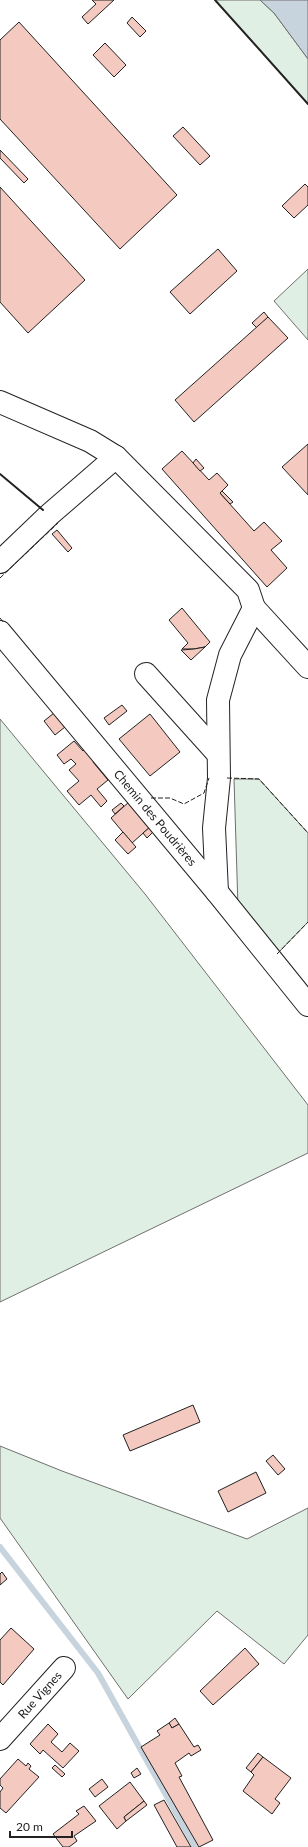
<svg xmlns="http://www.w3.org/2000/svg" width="308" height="1847" viewBox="0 0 308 1847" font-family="Lato,sans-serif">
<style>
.green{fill:#e0efe3;stroke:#6f6f6f}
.water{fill:#c7d3dd;stroke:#6f6f6f}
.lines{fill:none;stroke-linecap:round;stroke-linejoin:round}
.stream{stroke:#c7d3dd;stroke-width:6}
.building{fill:#f3c9c0;stroke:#222}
.minor-casing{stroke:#222;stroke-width:24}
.minor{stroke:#fff;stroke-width:22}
.fence{stroke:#222;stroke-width:1;stroke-dasharray:5 2;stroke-linecap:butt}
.wall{stroke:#222;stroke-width:2}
.labels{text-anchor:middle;stroke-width:3;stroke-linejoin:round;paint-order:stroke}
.street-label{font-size:12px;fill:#222;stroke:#fff}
</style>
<rect width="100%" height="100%" fill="#fff"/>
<g class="green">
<path d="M215,0H260L274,13L308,59V104Z"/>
<path d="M308,269V340L274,301Z"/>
<path d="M0,719L145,894L308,1105V1153L0,1302Z"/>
<path d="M234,779H259L308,833V922L276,955L238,908Z"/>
<path d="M0,1446L62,1471L247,1539L308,1508V1635L284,1664L217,1611L128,1699L0,1518Z"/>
</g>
<path class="water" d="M260,0H308V59L274,13Z"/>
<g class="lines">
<path class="stream" d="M0,1547L98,1673L195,1847"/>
</g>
<g class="building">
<path d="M92,0H114L88,24L82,17L96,4Z"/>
<path d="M132,17L146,31L140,37L127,23Z"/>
<path d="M19,22L177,195L120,249L0,119V40Z"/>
<path d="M105,43L126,65L114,77L93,55Z"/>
<path d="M183,127L210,156L200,165L173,136Z"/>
<path d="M0,150L28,179L24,183L0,158Z"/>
<path d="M305,184L308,187V205L294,218L282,206Z"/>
<path d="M0,187L85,280L28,333L0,302Z"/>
<path d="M218,249L237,271L190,314L170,292Z"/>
<path d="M264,312L268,317L257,328L252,323Z"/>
<path d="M268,317L288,338L194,422L175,400Z"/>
<path d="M308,444V495L282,467Z"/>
<path d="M182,451L209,480L217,473L228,485L220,493L254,531L264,522L282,541L271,550L287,568L267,587L162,469Z"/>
<path d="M196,459L204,468L200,471L193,463Z"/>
<path d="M222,491L233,502L230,504L220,493Z"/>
<path d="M57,530L72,548L68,552L52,534Z"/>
<path d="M182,608L210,642L205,647L194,649H182L188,643L169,620Z"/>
<path d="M205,647L191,660L181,650L194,649Z"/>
<path d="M122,705L127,711L109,725L104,718Z"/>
<path d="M54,713L65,727L55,735L44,721Z"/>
<path d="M150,714L180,752L150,776L119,739Z"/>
<path d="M74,741L83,751L85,749L95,760L93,762L108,780L97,789L107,801L101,807L91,795L79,805L67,791L79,781L69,770L76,764L71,759L64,764L57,755Z"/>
<path d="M129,802L150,827L132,843L111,818Z"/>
<path d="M121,803L124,806L115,814L112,810Z"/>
<path d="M150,827L154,831L147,838L143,833Z"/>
<path d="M123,832L136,847L128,854L115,840Z"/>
<path d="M193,1405L200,1422L130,1451L123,1435Z"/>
<path d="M273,1455L285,1469L278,1475L266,1461Z"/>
<path d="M256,1472L266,1493L228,1512L218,1491Z"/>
<path d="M2,1572L7,1579L0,1585V1574Z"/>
<path d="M11,1628L34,1649L3,1685L0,1682V1640Z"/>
<path d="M245,1648L259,1664L213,1705L200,1691Z"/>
<path d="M175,1718L179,1724L172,1728L169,1723Z"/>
<path d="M169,1723L172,1728L179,1724L194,1747L198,1745L201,1750L191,1756L189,1753L175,1763L182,1776L179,1777L213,1840L199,1847L141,1747L160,1735L157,1731Z"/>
<path d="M48,1724L58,1734L51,1742L62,1752L70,1743L79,1751L63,1768L43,1750L40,1754L30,1744Z"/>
<path d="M258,1753L263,1757L251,1772L246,1768Z"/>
<path d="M263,1757L291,1778L275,1799L280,1803L272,1814L243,1791L254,1775L251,1772Z"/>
<path d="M18,1759L26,1766L28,1763L31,1766L29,1769L39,1777L6,1813L0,1808V1792L3,1788L0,1785V1779Z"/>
<path d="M55,1765L65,1774L62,1777L52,1768Z"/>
<path d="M137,1768L141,1774L134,1778L131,1773Z"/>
<path d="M102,1779L108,1787L95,1797L89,1789Z"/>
<path d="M130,1782L144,1801L124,1817L126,1821L117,1829L99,1806Z"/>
<path d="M164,1800L191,1847H177L154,1805Z"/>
<path d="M144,1801L147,1805L126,1821L124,1817Z"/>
<path d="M84,1806L96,1821L74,1836L77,1841L69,1847H63L53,1834L79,1814L76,1811Z"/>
</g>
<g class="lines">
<defs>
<g id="minor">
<path d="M0,402L90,441L116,457L248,590L254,608L230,655L218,700L219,778L214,828L217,892"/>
<path d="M0,562L49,515L116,457"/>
<path d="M254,608L308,667"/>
<path d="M0,632L217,892L308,1005"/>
<path d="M146,674L218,754"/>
<path d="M0,1739L64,1668"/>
</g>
</defs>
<use href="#minor" class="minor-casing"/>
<use href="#minor" class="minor"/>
<g class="fence">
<path d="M0,578L58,523"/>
<path d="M0,618L4,623"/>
<path d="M227,778L259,779L308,833"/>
<path d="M151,798H170L184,804L204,793L209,778"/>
<path d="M277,954L308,922"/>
</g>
<g class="wall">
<path d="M215,0L308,104"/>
<path d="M0,474L43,510"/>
</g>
</g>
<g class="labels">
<g class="street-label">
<text transform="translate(155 818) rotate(50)" y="4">Chemin des Poudrières</text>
<text transform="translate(40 1695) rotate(-48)" y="4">Rue Vignes</text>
</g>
</g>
<path d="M10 1831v6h62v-6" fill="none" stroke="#222222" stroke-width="2"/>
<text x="16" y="1831" font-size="12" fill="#222222" stroke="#ffffff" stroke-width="3" paint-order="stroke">20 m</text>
</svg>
